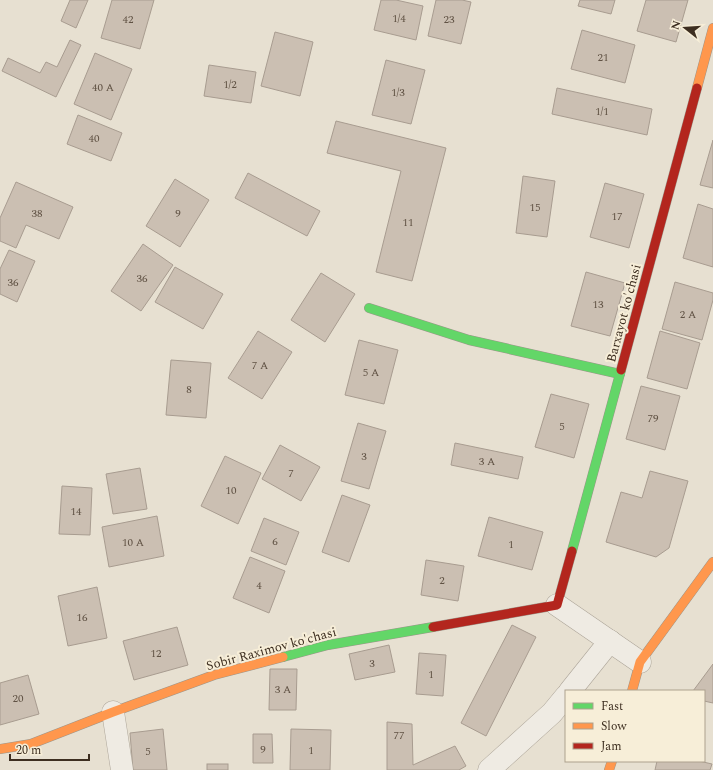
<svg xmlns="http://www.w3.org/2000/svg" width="713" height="770" viewBox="0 0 713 770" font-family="Spectral,serif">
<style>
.building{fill:#cbbfb2;stroke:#a89c90}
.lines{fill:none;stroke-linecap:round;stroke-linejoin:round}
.street-casing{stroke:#ada599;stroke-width:23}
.fast-casing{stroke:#9c958a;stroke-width:10}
.slow-casing{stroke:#9c958a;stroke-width:10}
.jam-casing{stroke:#9c958a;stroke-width:10}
.street{stroke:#efebe3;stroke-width:22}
.fast{stroke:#63d668;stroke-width:9}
.slow{stroke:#ff974d;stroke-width:9}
.jam{stroke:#b3261e;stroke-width:9}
.labels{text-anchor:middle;stroke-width:4;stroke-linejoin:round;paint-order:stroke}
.number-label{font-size:11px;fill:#605244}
.street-label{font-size:13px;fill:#3d2e20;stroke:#f7eed8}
</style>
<rect width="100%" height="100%" fill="#e7e0d1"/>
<g class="building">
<path d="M70,0H88L76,28L61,21Z"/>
<path d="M112,0H154L140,49L101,38Z"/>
<path d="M381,0H396L423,6L416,40L374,30Z"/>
<path d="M436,0H462L471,2L461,44L428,36Z"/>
<path d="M580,0H615L611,14L578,6Z"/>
<path d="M646,0H688L676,42L637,31Z"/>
<path d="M582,30L635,45L625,83L571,69Z"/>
<path d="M275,32L313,42L300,96L261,86Z"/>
<path d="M70,40L81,45L56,97L2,71L8,58L40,73L46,62L57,67Z"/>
<path d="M95,53L132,69L111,120L74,104Z"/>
<path d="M386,60L425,70L411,124L372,115Z"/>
<path d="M209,65L256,72L251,103L204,96Z"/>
<path d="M557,88L652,109L647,135L552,114Z"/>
<path d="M78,115L122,133L111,161L67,144Z"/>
<path d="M336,121L446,148L412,281L376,272L401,171L327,153Z"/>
<path d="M713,140V188L700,185Z"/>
<path d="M248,173L320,211L307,236L235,198Z"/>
<path d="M523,176L555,181L547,237L516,233Z"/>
<path d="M175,179L209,200L180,247L146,226Z"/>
<path d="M16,182L73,207L59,239L26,225L16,248L0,241V218Z"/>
<path d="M605,183L644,194L629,248L590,237Z"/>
<path d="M698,204L713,209V267L683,258Z"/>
<path d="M143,244L173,265L141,311L111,291Z"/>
<path d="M9,250L35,261L17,302L0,294V269Z"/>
<path d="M175,267L223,294L203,329L155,302Z"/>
<path d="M586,272L625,283L610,336L571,326Z"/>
<path d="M321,273L355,294L325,342L291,320Z"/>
<path d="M675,282L713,293V300L702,340L662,329Z"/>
<path d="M258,331L292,352L262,399L228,378Z"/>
<path d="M660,331L700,343L687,389L647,378Z"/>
<path d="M359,340L398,350L384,404L345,395Z"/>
<path d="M171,360L211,363L206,418L166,415Z"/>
<path d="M641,386L680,396L665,450L626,439Z"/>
<path d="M551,394L589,404L574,458L535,447Z"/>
<path d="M358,423L386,431L369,489L341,481Z"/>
<path d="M455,443L523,457L518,479L451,465Z"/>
<path d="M280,445L320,467L301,501L262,479Z"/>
<path d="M225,456L261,473L238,524L201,506Z"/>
<path d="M140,468L147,509L113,514L106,474Z"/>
<path d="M650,471L688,481L669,548L656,557L606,542L621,492L642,498Z"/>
<path d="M62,486L92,488L90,535L59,534Z"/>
<path d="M342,495L370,505L349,562L322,552Z"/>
<path d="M157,516L164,556L109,567L102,527Z"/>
<path d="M489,517L543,532L532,570L478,556Z"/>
<path d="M264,518L299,532L286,565L251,551Z"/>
<path d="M250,557L285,571L269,613L233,598Z"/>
<path d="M426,560L464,566L458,601L421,595Z"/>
<path d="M97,587L107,638L68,646L58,596Z"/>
<path d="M512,625L536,637L486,736L461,723Z"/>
<path d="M177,627L188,665L134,680L123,641Z"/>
<path d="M389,645L395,672L355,680L349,654Z"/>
<path d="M419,653L446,655L443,696L416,694Z"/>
<path d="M713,664V703L704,701V691H693Z"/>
<path d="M270,669H297L296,710H269Z"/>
<path d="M28,675L39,714L0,725V683Z"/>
<path d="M387,722L412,724L413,765L455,746L466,766L459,770H387Z"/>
<path d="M163,729L167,770H133L130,733Z"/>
<path d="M291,729L331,730L330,770H290Z"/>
<path d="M253,734H272L273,763H253Z"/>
<path d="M657,761H699L712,764L710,770H655Z"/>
<rect x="207" y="764" width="21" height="6"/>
</g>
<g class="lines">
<defs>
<g id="street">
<path d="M557,605L640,662"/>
<path d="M570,691L610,641"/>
<path d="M113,712L122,770"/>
<path d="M489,770L552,713L566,696"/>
</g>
<g id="fast">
<path d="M369,308L469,340L620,374"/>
<path d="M572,551L621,370"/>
<path d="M283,657L328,645L433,627"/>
</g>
<g id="slow">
<path d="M697,88L713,28"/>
<path d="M632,691L640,662L713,562"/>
<path d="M0,749L31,744L113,712L214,675L283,657"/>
<path d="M609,770L612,761"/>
</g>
<g id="jam">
<path d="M621,370L697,88"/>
<path d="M433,627L557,605L572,551"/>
</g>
</defs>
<use href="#street" class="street-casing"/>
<use href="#fast" class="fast-casing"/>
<use href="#slow" class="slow-casing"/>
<use href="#jam" class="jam-casing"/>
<use href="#street" class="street"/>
<use href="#fast" class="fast"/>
<use href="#slow" class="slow"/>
<use href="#jam" class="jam"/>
</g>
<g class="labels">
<g class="number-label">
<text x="399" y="22">1/4</text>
<text x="128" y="23">42</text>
<text x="449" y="23">23</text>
<text x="603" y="61">21</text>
<text x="230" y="88">1/2</text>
<text x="103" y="91">40 А</text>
<text x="398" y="96">1/3</text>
<text x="602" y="115">1/1</text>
<text x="94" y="142">40</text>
<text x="535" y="211">15</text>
<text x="37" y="217">38</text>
<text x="178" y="217">9</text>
<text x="617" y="220">17</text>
<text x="408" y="226">11</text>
<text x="142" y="282">36</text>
<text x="13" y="286">36</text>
<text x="598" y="308">13</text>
<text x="688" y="318">2 А</text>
<text x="260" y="369">7 А</text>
<text x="371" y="376">5 А</text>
<text x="189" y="393">8</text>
<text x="653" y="422">79</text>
<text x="562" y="430">5</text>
<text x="364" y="460">3</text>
<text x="487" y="465">3 А</text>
<text x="291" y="477">7</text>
<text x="231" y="494">10</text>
<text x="76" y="515">14</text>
<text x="275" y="545">6</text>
<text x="133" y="546">10 А</text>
<text x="511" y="548">1</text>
<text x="442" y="584">2</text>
<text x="259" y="589">4</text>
<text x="82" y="621">16</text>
<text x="156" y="657">12</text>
<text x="372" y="667">3</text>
<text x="431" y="678">1</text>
<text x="283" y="693">3 А</text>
<text x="18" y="702">20</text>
<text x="399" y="739">77</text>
<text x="263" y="753">9</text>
<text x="311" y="754">1</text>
<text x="148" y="755">5</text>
</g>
<g class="street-label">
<text transform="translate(623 313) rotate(-75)" y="5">Barxayot ko'chasi</text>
<text transform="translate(271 648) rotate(-15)" y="5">Sobir Raximov ko'chasi</text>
</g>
</g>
<rect x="565" y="690" width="140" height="72" fill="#f7eed8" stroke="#ada18e"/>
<rect x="573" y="703" width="20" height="6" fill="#63d668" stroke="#ada18e"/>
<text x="601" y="710" font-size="12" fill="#3d2e20">Fast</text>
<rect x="573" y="723" width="20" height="6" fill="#ff974d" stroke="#ada18e"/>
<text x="601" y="730" font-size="12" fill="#3d2e20">Slow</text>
<rect x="573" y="743" width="20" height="6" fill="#b3261e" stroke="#ada18e"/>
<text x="601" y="750" font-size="12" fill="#3d2e20">Jam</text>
<g transform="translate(685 28) rotate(287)" stroke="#f7eed8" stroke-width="3" paint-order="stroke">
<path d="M0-3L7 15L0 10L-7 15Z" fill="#3d2e20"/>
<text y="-6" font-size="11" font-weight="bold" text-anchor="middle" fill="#3d2e20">N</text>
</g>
<path d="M10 754v6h79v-6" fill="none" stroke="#3d2e20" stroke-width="2"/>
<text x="16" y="754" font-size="12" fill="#3d2e20" stroke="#f7eed8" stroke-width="3" paint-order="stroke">20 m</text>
</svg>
